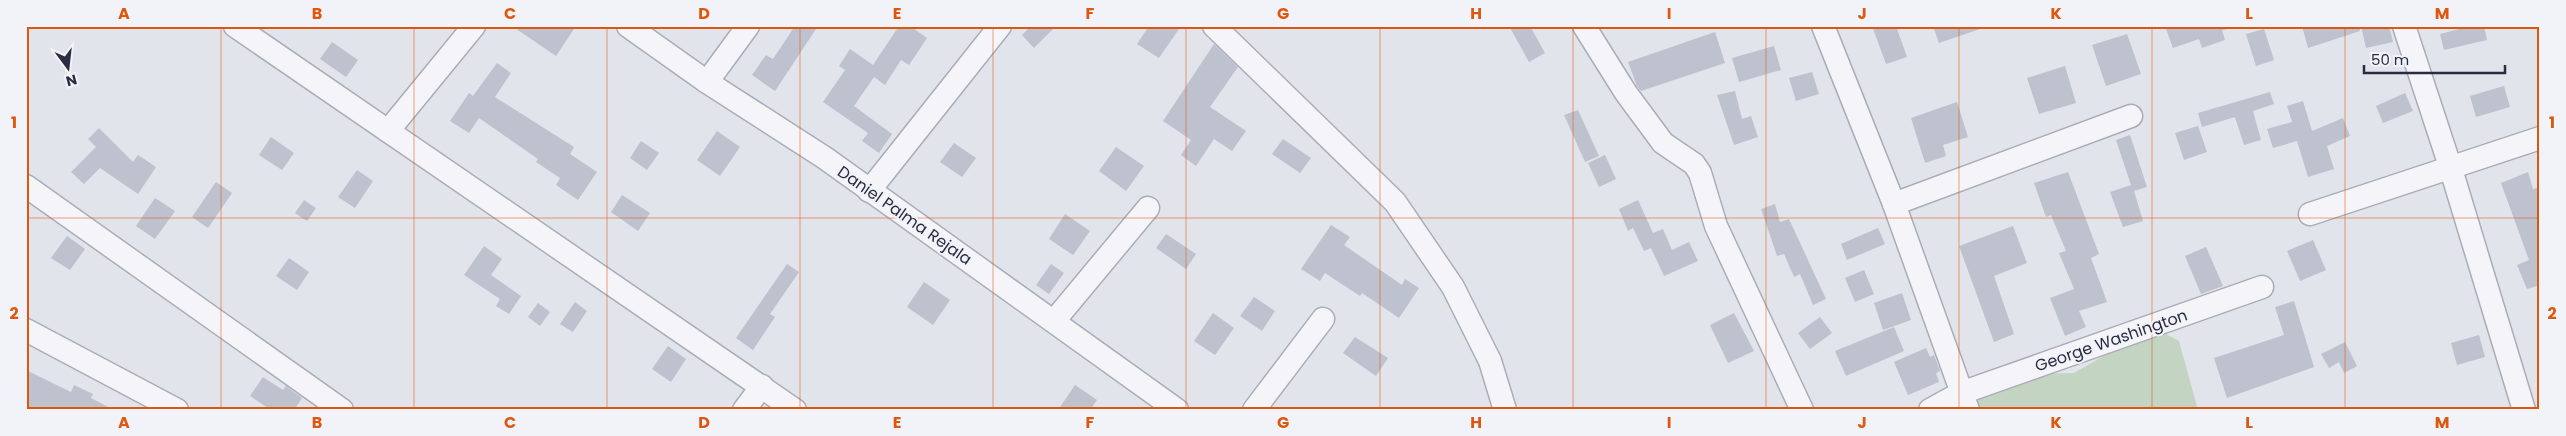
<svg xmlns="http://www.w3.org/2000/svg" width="2566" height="436" viewBox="0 0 2566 436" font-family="Poppins,sans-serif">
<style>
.green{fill:#c3d5c2}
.building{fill:#bec1ce}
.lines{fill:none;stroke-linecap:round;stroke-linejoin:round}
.street-casing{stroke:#aaadb9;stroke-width:25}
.street{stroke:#f5f5f9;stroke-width:22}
.grid{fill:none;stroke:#de570f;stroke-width:1;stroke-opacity:0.55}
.labels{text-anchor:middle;stroke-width:4;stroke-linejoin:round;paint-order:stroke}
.street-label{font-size:16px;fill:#292d44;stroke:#f2f3f8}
.neatline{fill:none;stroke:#de570f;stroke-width:2}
.grid-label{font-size:16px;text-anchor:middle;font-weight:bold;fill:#de570f}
</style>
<rect width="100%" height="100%" fill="#e2e4eb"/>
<path class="green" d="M2164,333L2179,341L2198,410H1974L1978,384L2027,374L2074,373L2131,340Z"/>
<g class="building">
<path d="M512,26H576L556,56Z"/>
<path d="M795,26H818L775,91L752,75L766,55L773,59Z"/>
<path d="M899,26H910L927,38L909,65L901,60L885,85L874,77L854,106L892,134L879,153L862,141L868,133L823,102L845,70L839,66L850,49L873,65Z"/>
<path d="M1031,26H1056L1034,48L1022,35Z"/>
<path d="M1149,26H1181L1159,58L1137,44Z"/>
<path d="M1509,26H1530L1545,53L1529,62Z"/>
<path d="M1872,26H1896L1907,57L1886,64Z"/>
<path d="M1933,26H1980V29L1939,43Z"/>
<path d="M2165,26H2227L2228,29L2222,30L2225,40L2202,48L2199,39L2173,48Z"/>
<path d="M2302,26H2359L2360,31L2308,48Z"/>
<path d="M2361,26H2389L2393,42L2366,48Z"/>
<path d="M2471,26H2484L2487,40L2444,50L2440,34Z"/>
<path d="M2264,29L2274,60L2256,66L2246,34Z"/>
<path d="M1715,32L1725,63L1641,91L1637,86L1628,62Z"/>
<path d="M2127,34L2141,74L2106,86L2092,45Z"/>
<path d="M332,42L358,60L346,77L320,59Z"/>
<path d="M1214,44L1238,67L1210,107L1246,131L1232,151L1214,139L1196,166L1181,155L1191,140L1163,121Z"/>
<path d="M1774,46L1781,70L1739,82L1732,58Z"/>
<path d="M497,63L511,73L495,97L574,147L570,154L597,172L578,200L556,185L560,178L536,162L538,159L479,118L469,133L450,121L469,93L473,96Z"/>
<path d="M2065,66L2076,103L2039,114L2027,78Z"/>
<path d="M1812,72L1819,94L1796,101L1789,78Z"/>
<path d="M2504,86L2510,107L2476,117L2470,96Z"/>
<path d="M1735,91L1742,119L1751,116L1758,137L1734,145L1717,95Z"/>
<path d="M2270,92L2274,104L2253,111L2261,140L2244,145L2235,117L2202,127L2198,113Z"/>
<path d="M2405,93L2413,111L2383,123L2376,106Z"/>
<path d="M2303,101L2312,131L2343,118L2350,136L2327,146L2334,169L2308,177L2297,141L2273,148L2267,129L2292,122L2287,106Z"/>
<path d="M1957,102L1968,137L1943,145L1946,156L1925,163L1911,118Z"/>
<path d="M1578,110L1599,156L1585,162L1564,115Z"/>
<path d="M2198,126L2207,152L2184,160L2175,133Z"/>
<path d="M99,128L133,162L138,155L156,167L138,194L100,168L84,184L71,172L96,147L88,139Z"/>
<path d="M717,131L740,147L720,176L697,160Z"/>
<path d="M2130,135L2147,187L2134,191L2143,221L2123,227L2110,192L2131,185L2116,140Z"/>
<path d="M271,137L294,153L282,170L259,155Z"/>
<path d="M1283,139L1311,158L1300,173L1272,154Z"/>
<path d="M641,141L659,153L647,170L630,158Z"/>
<path d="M954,143L976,158L962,177L940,162Z"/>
<path d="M1116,147L1144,166L1126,191L1099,171Z"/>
<path d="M1605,155L1616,179L1599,187L1588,163Z"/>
<path d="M357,170L373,181L355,208L338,197Z"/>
<path d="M2068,172L2099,254L2091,258L2107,302L2079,311L2086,327L2065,336L2050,298L2074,289L2059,253L2066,251L2051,215L2046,217L2034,183Z"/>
<path d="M2528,172L2533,189L2540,187V285L2527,289L2517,265L2529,260L2501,183Z"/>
<path d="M216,182L232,193L208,228L192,217Z"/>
<path d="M622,195L650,213L638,231L611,212Z"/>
<path d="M155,198L175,211L155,239L136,226Z"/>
<path d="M304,200L316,208L307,221L295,213Z"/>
<path d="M1638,200L1653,233L1663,229L1672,250L1689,242L1698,261L1664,276L1651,248L1644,251L1633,228L1628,231L1619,209Z"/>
<path d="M1775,204L1780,222L1789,219L1826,299L1813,305L1800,274L1794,277L1784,254L1777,256L1761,209Z"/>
<path d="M1065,214L1090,231L1073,255L1049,239Z"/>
<path d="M1331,225L1350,237L1344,245L1402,285L1405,279L1419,288L1399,318L1362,293L1360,296L1325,273L1320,281L1301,269Z"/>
<path d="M2013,226L2027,263L1994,276L2014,334L1994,342L1959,246Z"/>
<path d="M1878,228L1885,244L1847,260L1841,244Z"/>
<path d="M1166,234L1196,254L1186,269L1156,248Z"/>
<path d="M67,236L85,249L70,270L51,258Z"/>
<path d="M2313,240L2326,270L2300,281L2287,251Z"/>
<path d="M484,246L502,259L491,275L521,296L509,314L496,306L500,299L464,275Z"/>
<path d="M2206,247L2223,286L2201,294L2185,256Z"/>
<path d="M289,258L309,272L297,290L276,276Z"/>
<path d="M787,264L799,272L770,314L775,317L753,350L736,338Z"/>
<path d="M1051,264L1064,273L1049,294L1036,285Z"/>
<path d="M1864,270L1874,294L1855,302L1845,278Z"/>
<path d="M924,282L950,300L933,325L907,307Z"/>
<path d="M1902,293L1911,320L1883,330L1874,303Z"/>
<path d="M1254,297L1275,311L1262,331L1240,316Z"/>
<path d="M2294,301L2314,367L2227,398L2214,358L2284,335L2275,307Z"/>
<path d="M575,302L587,311L573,332L560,324Z"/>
<path d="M538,303L550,312L540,326L528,317Z"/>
<path d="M1213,313L1234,328L1215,355L1194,341Z"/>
<path d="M1734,313L1754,351L1728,363L1710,325Z"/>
<path d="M1820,317L1832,333L1810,349L1798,333Z"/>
<path d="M1894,327L1904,351L1846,376L1835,351Z"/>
<path d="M2479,335L2485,357L2457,365L2451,343Z"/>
<path d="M1355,337L1388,358L1376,376L1343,353Z"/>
<path d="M2345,342L2357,366L2344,373L2339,362L2329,368L2321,354Z"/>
<path d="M668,346L686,359L671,382L652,369Z"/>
<path d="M1926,348L1930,357L1934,355L1940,371L1936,373L1939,382L1908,395L1894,362Z"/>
<path d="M26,370L71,392L74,385L93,394L91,398L114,410H26Z"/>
<path d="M263,377L283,390L286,386L302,398L294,410H271L250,396Z"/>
<path d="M1075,385L1097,400L1090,410H1058Z"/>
</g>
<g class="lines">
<defs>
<g id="street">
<path d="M235,26L795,410"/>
<path d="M628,26L707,82L825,158L1177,410"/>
<path d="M1214,26L1395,202L1453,287L1490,361L1505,410"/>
<path d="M1584,26L1626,93L1663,143L1694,164L1700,173L1716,226L1802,410"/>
<path d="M1823,26L1894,204L1968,410"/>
<path d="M2404,26L2450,166L2524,410"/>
<path d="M707,82L748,26"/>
<path d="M388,131L474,26"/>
<path d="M26,186L342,410"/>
<path d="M869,191L1000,26"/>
<path d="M1894,204L2131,116"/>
<path d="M2310,214L2540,138"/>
<path d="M1054,321L1148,208"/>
<path d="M26,330L177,410"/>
<path d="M744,410L762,386"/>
<path d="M1254,410L1323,319"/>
<path d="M1930,410L1961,393L2262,287"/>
</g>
</defs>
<use href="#street" class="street-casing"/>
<use href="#street" class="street"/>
</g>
<path class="grid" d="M221,26V410M414,26V410M607,26V410M800,26V410M993,26V410M1186,26V410M1380,26V410M1573,26V410M1766,26V410M1959,26V410M2152,26V410M2345,26V410M26,218H2540"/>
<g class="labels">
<g class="street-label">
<text transform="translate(905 215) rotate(35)" y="6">Daniel Palma Rejala</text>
<text transform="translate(2111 340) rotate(-19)" y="6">George Washington</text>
</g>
</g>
<rect width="2566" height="436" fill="none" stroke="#f2f3f8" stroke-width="55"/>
<g transform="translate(68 68) rotate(165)" stroke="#f2f3f8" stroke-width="4" paint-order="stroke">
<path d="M0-4L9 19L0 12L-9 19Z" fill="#292d44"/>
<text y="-8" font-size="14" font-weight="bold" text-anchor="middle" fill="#292d44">N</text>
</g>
<path d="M2364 65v8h141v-8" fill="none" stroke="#292d44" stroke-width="2.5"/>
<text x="2371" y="65" font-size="15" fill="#292d44" stroke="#f2f3f8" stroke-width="4" paint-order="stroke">50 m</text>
<rect x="28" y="28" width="2510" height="380" class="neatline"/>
<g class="grid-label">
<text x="124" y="19">A</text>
<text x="317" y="19">B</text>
<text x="510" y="19">C</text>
<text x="704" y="19">D</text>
<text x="897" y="19">E</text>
<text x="1090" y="19">F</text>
<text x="1283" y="19">G</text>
<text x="1476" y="19">H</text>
<text x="1669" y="19">I</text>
<text x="1862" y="19">J</text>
<text x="2056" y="19">K</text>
<text x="2249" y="19">L</text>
<text x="2442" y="19">M</text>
<text x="14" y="128">1</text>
<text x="2552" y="128">1</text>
<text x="14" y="319">2</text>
<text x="2552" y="319">2</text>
<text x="124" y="428">A</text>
<text x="317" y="428">B</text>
<text x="510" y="428">C</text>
<text x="704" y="428">D</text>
<text x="897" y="428">E</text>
<text x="1090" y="428">F</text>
<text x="1283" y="428">G</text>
<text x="1476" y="428">H</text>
<text x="1669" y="428">I</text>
<text x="1862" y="428">J</text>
<text x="2056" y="428">K</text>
<text x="2249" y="428">L</text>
<text x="2442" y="428">M</text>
</g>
</svg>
